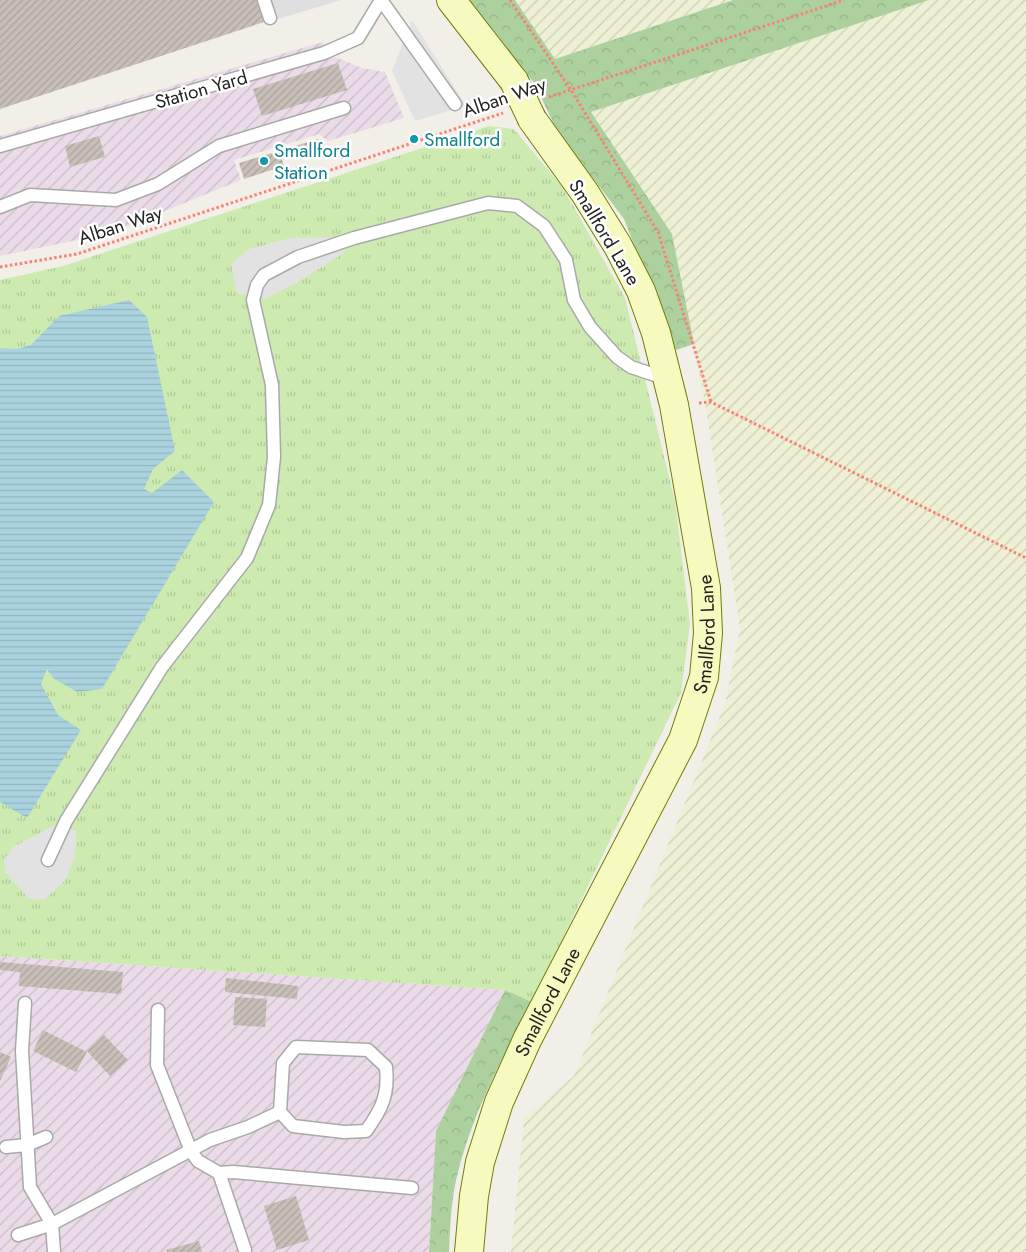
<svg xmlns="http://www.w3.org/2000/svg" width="1026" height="1252" viewBox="0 0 1026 1252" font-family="Jost,sans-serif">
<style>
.residential{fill:#e0dfdf}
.industrial{fill:url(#industrial-furrows)}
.farmland{fill:url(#farmland-furrows)}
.grass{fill:url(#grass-tufts)}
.forest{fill:url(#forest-crowns)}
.parking{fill:#e2e2e2}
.water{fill:url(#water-rules)}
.building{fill:url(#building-hatch)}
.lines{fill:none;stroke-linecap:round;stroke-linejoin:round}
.lane-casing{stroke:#a9a9a9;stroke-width:15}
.secondary-casing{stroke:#707d05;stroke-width:30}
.path{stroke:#fa8072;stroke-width:3;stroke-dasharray:2.5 2.5;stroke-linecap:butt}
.lane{stroke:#fff;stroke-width:12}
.secondary{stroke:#f7fabf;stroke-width:28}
.secondary-bridge-casing{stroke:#707d05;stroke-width:30;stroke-linecap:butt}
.secondary-bridge{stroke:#f7fabf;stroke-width:28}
.culture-dot{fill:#0f9aa8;stroke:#fff;stroke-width:2}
.labels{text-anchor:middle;stroke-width:5;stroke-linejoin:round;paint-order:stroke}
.street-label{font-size:19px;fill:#222;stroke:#fff}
.culture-label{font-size:19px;fill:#0d838f;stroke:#fff;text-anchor:start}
</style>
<defs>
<pattern id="industrial-furrows" width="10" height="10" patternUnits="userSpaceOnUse" patternTransform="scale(1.25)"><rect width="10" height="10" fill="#ebdbe8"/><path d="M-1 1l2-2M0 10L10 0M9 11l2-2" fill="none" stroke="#c9bcc7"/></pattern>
<pattern id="farmland-furrows" width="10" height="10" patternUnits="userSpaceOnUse" patternTransform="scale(1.25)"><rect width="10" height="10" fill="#eef0d5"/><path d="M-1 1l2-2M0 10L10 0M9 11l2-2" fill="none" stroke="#ccceb7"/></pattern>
<pattern id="grass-tufts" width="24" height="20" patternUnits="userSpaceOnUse" patternTransform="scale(1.25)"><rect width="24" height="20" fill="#cdebb0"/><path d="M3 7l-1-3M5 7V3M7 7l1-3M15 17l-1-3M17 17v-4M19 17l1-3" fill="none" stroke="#b0c997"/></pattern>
<pattern id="forest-crowns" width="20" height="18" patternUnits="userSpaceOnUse" patternTransform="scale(1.25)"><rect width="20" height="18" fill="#add19e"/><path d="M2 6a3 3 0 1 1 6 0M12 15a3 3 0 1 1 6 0" fill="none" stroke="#95b388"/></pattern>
<pattern id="water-rules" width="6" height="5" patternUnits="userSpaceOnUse" patternTransform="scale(1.25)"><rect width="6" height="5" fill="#aad3df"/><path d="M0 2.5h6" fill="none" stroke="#92b5bf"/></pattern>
<pattern id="building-hatch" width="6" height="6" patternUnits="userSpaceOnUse" patternTransform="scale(1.25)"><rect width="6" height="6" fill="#c7bfb8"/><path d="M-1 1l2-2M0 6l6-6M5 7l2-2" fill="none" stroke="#aba49e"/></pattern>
</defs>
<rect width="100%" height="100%" fill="#f2efe9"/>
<path class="residential" d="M269,0H341L275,20Z"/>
<g class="industrial">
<path d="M323,42L325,53L362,68L385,72L404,118L328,141L319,134L234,160L241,180L111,233L0,256V136Z"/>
<path d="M0,956L505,990L436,1131L429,1252H0Z"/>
</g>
<g class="farmland">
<path d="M515,0H733L555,59Z"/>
<path d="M929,0H1026V1252H511L524,1118L574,1076L725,704L740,629L705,403L672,234L591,112Z"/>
</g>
<path class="grass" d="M489,126L514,129L563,188L625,298L675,501L690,624L681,693L532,1002L505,990L0,956V280L63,266Z"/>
<g class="forest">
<path d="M465,0H515L555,59L733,0H929L591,112L672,234L694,344L676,350L624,219L557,131L535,84Z"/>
<path d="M505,990L532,1002C502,1056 470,1119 456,1180C451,1204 450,1228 449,1252H429L436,1131Z"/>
</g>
<g class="parking">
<path d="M412,20L466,106L415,121L392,71Z"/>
<path d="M340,237L344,253L296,283L265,299L237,293L231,264L249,249L290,238Z"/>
<path d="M53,826L76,830L75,856L65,881L44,900L29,899L5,872L4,860L13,847Z"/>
</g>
<path class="water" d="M129,300L147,317L175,451L153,469L144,489L152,493L182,470L214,502L102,689L77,692L53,678L47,669L41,684L58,715L81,730L27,818L0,802V348L16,349L31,345L59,316Z"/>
<g class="building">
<path d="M0,0H257L264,22L0,109Z"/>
<path d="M338,63L347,90L262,116L253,89Z"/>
<path d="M99,136L105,157L70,167L65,146Z"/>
<path d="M318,139L320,147L282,159L284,166L244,179L239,163Z"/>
<path d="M0,962L123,972L121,994L19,986L20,972L0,970Z"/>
<path d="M226,978L298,986L297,999L225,992Z"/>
<path d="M235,997L267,999L265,1027L233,1025Z"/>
<path d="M43,1030L87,1052L76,1072L33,1051Z"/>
<path d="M104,1035L128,1060L110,1076L87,1051Z"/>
<path d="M0,1052L11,1057L0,1081Z"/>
<path d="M296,1196L309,1240L277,1250L264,1206Z"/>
<path d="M199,1241L202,1252H167L166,1250Z"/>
</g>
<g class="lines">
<defs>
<g id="lane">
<path d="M264,0L270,18"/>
<path d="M381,0L455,104"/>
<path d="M0,146L324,53L358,38L381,0"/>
<path d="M0,207L30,195L116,200L158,184L219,146L344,108"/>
<path d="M48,860L66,821L162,667L247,558L269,505L274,457L272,385L253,300L257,285L264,275L298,257L354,238L488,203L517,206L544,226L566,260L574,300L590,327L617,357L631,367L667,379"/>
<path d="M25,1003L22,1051L30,1187L52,1224L54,1252"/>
<path d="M158,1010L157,1065L191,1151L198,1161L219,1173L245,1250"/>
<path d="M296,1047L368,1050L386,1067C389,1094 382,1109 366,1131L344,1132L293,1126L280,1112L283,1063Z"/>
<path d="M6,1147L27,1145L46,1137"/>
<path d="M219,1173L233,1172L412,1188"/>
<path d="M18,1235L52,1224L210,1140L248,1127L280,1112"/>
</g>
<g id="secondary">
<path d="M451,0L514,81"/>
<path id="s1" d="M469,1252L474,1196L480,1162L499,1102L527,1040L683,740L704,677L708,633L706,588L674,405L656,333L641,291L618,246L585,193L532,119"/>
</g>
</defs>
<use href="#lane" class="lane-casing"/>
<use href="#secondary" class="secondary-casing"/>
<g class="path">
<path d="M510,0L571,90L658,232L711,402"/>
<path d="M549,97L844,0"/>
<path d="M0,267L77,254L503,113"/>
<path d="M699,403L711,402L1026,558"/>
</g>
<use href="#lane" class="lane"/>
<use href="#secondary" class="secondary"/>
<defs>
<path id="secondary-bridge" d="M514,81L532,119"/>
</defs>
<use href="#secondary-bridge" class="secondary-bridge-casing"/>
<use href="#secondary-bridge" class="secondary-bridge"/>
</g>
<g class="culture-dot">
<circle cx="414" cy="139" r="5"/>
<circle cx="264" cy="161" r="5"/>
</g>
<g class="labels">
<g class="street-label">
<text transform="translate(201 89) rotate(-16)" y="7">Station Yard</text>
<text transform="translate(504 97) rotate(-19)" y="7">Alban Way</text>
<text transform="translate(120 225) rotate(-18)" y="7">Alban Way</text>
<text transform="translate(605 232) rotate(59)" y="7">Smallford Lane</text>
<text dy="7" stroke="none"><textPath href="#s1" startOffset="669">Smallford Lane</textPath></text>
<text dy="7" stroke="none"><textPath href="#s1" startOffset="265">Smallford Lane</textPath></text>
</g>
<g class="culture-label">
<text x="424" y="146">Smallford</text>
<text x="274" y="157">Smallford<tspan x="274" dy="22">Station</tspan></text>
</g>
</g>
</svg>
